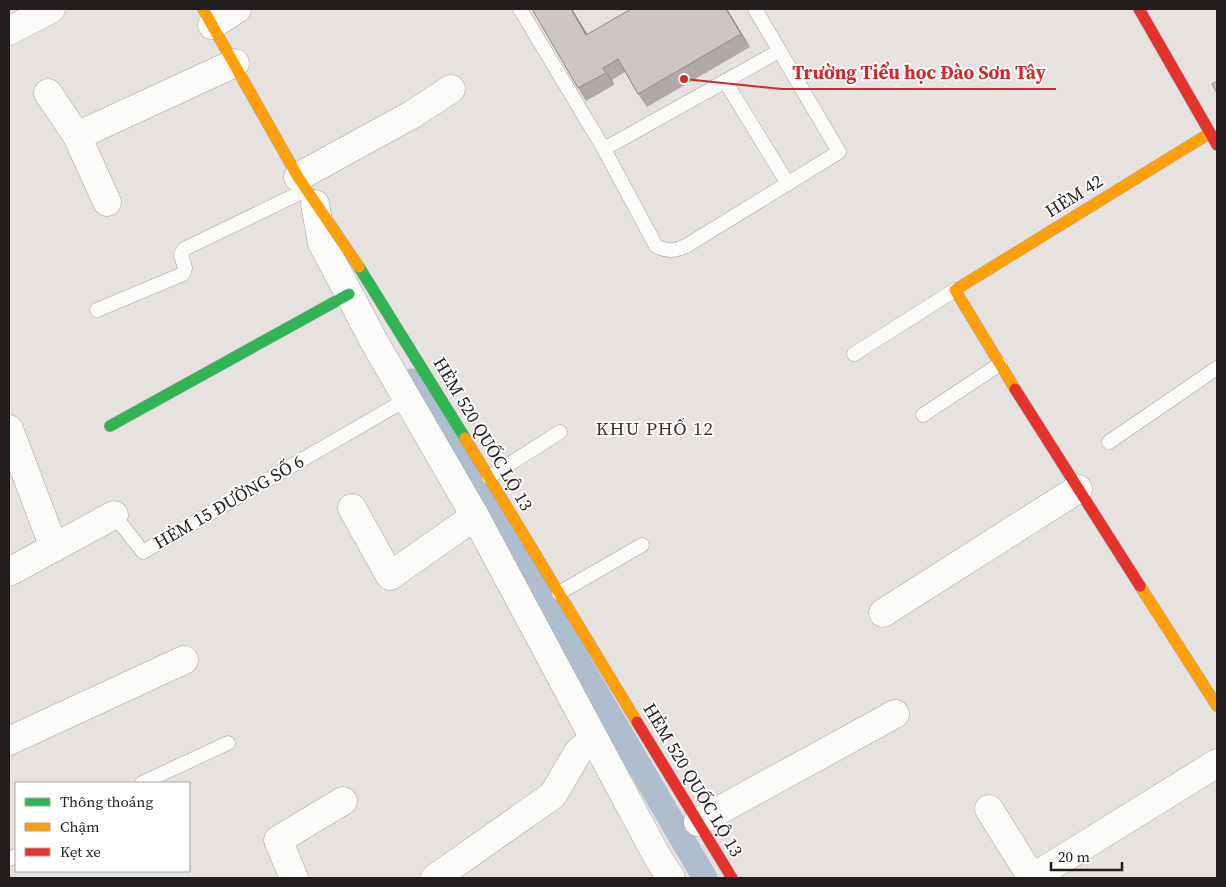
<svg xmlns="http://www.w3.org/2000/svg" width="1226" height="887" viewBox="0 0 1226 887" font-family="'Source Serif 4',serif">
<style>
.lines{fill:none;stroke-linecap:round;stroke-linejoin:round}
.canal{stroke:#aebece;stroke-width:25}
.lane-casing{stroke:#a8a5a4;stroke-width:15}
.street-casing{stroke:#a8a5a4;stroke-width:29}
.fast-casing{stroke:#a8a5a4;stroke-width:12}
.slow-casing{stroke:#a8a5a4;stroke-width:12}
.jam-casing{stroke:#a8a5a4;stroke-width:12}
.lane{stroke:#fbfbfa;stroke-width:14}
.street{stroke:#fbfbfa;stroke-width:28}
.fast{stroke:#30b455;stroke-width:11}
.slow{stroke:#ff9f0a;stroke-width:11}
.jam{stroke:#e5322d;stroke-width:11}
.wall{fill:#b0a9a7}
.shaded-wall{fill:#908a88}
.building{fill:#cdc5c2;stroke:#908a88}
.labels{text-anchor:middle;stroke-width:4;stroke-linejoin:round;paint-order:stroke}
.street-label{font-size:18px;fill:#211e1d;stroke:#fff}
.neighbourhood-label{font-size:19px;letter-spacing:1px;fill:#3a3532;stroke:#fff}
.leader{fill:none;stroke:#d62828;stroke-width:2}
.callout-dot{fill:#d62828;stroke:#fff;stroke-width:2}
.callout-label{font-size:19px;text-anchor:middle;font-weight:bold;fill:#d62828;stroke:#fff;stroke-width:4;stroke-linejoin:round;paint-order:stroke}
</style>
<rect width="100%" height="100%" fill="#e6e2e0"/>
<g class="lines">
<path class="canal" d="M412,381L488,507L705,878"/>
<defs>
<g id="lane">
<path d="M520,9L604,149L656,246C668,252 674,251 686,246L839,152L755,9"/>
<path d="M725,81L788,184"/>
<path d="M604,149L779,51"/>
<path d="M97,310L183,274L185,268L181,255L184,249L306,190"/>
<path d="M854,354L955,290"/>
<path d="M923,415L1000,364"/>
<path d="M1109,442L1217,368"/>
<path d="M489,477L560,432"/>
<path d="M114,515L143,552L407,399"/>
<path d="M559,593L642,545"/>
<path d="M142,783L228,743"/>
<path d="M9,859L16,856"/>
</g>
<g id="street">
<path d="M212,25L237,9"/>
<path d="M9,31L51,9"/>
<path d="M48,93L77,136L107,202"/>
<path d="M77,136L235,63"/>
<path d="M298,177L413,114L451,89"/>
<path d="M315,204L322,243L376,345L475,516L658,858L671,878"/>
<path d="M9,429L54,548"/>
<path d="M352,508L390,576L475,516"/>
<path d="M9,572L114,515"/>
<path d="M883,613L1078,489"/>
<path d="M9,741L184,660"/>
<path d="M989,809L1032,878"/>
<path d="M698,822L895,714"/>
<path d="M294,878L278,840L343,801"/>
<path d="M435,878L553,795L578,752L594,739"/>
<path d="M1032,878L1217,763"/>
</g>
<g id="fast">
<path d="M359,267L465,438"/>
<path d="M110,426L349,294"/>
</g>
<g id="slow">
<path d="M203,9L298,177L359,267"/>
<path d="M1015,389L955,290L1210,133"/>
<path d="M465,438L637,722"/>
<path d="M1140,586L1217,706"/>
</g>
<g id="jam">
<path d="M1139,9L1217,145"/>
<path d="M1015,389L1140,586"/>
<path d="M637,722L732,878"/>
</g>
</defs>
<use href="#lane" class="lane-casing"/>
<use href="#street" class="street-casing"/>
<use href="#fast" class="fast-casing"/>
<use href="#slow" class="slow-casing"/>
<use href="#jam" class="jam-casing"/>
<use href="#lane" class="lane"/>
<use href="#street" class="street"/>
<use href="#fast" class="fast"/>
<use href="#slow" class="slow"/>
<use href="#jam" class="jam"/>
</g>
<path class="wall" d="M532,9H572L587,34L727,9L750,47L647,107L638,94L625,72L612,80L614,85L586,101L578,88Z"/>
<g class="shaded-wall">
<path d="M571,9H572L595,47L586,35Z"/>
<path d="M726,9H727L750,47L741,34Z"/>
<path d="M603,68L612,80L614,85L606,73Z"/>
</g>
<g class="building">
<path d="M532,9H571L586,35L631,9H726L741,34L638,94L618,59L603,68L606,73L578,88Z"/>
<path d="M1217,81V93L1212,84Z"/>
</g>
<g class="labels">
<g class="street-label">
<text transform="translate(1074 196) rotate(-32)" y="6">HẺM 42</text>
<text transform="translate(483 434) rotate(59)" y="6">HẺM 520 QUỐC LỘ 13</text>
<text transform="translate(229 502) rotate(-30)" y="6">HẺM 15 ĐƯỜNG SỐ 6</text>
<text transform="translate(693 780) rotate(59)" y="6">HẺM 520 QUỐC LỘ 13</text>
</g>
<g class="neighbourhood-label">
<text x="655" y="435">KHU PHỐ 12</text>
</g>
</g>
<path class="leader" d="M684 79L782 89H1056"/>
<circle class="callout-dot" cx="684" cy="79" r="5"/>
<g class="callout-label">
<text x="919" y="79">Trường Tiểu học Đào Sơn Tây</text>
</g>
<rect width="1226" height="887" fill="none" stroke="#211e1d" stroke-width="20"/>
<rect x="15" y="782" width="175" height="90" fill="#ffffff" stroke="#a6a5a5"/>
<rect x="25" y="798" width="25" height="8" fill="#30b455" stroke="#a6a5a5"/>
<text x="60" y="807" font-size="15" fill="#211e1d">Thông thoáng</text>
<rect x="25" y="823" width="25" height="8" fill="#ff9f0a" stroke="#a6a5a5"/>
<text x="60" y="832" font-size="15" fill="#211e1d">Chậm</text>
<rect x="25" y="848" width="25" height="8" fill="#e5322d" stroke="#a6a5a5"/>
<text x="60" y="857" font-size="15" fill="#211e1d">Kẹt xe</text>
<path d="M1051 862v8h71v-8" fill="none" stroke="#211e1d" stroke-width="2.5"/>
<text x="1058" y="862" font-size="15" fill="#211e1d" stroke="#ffffff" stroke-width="4" paint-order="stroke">20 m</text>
</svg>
